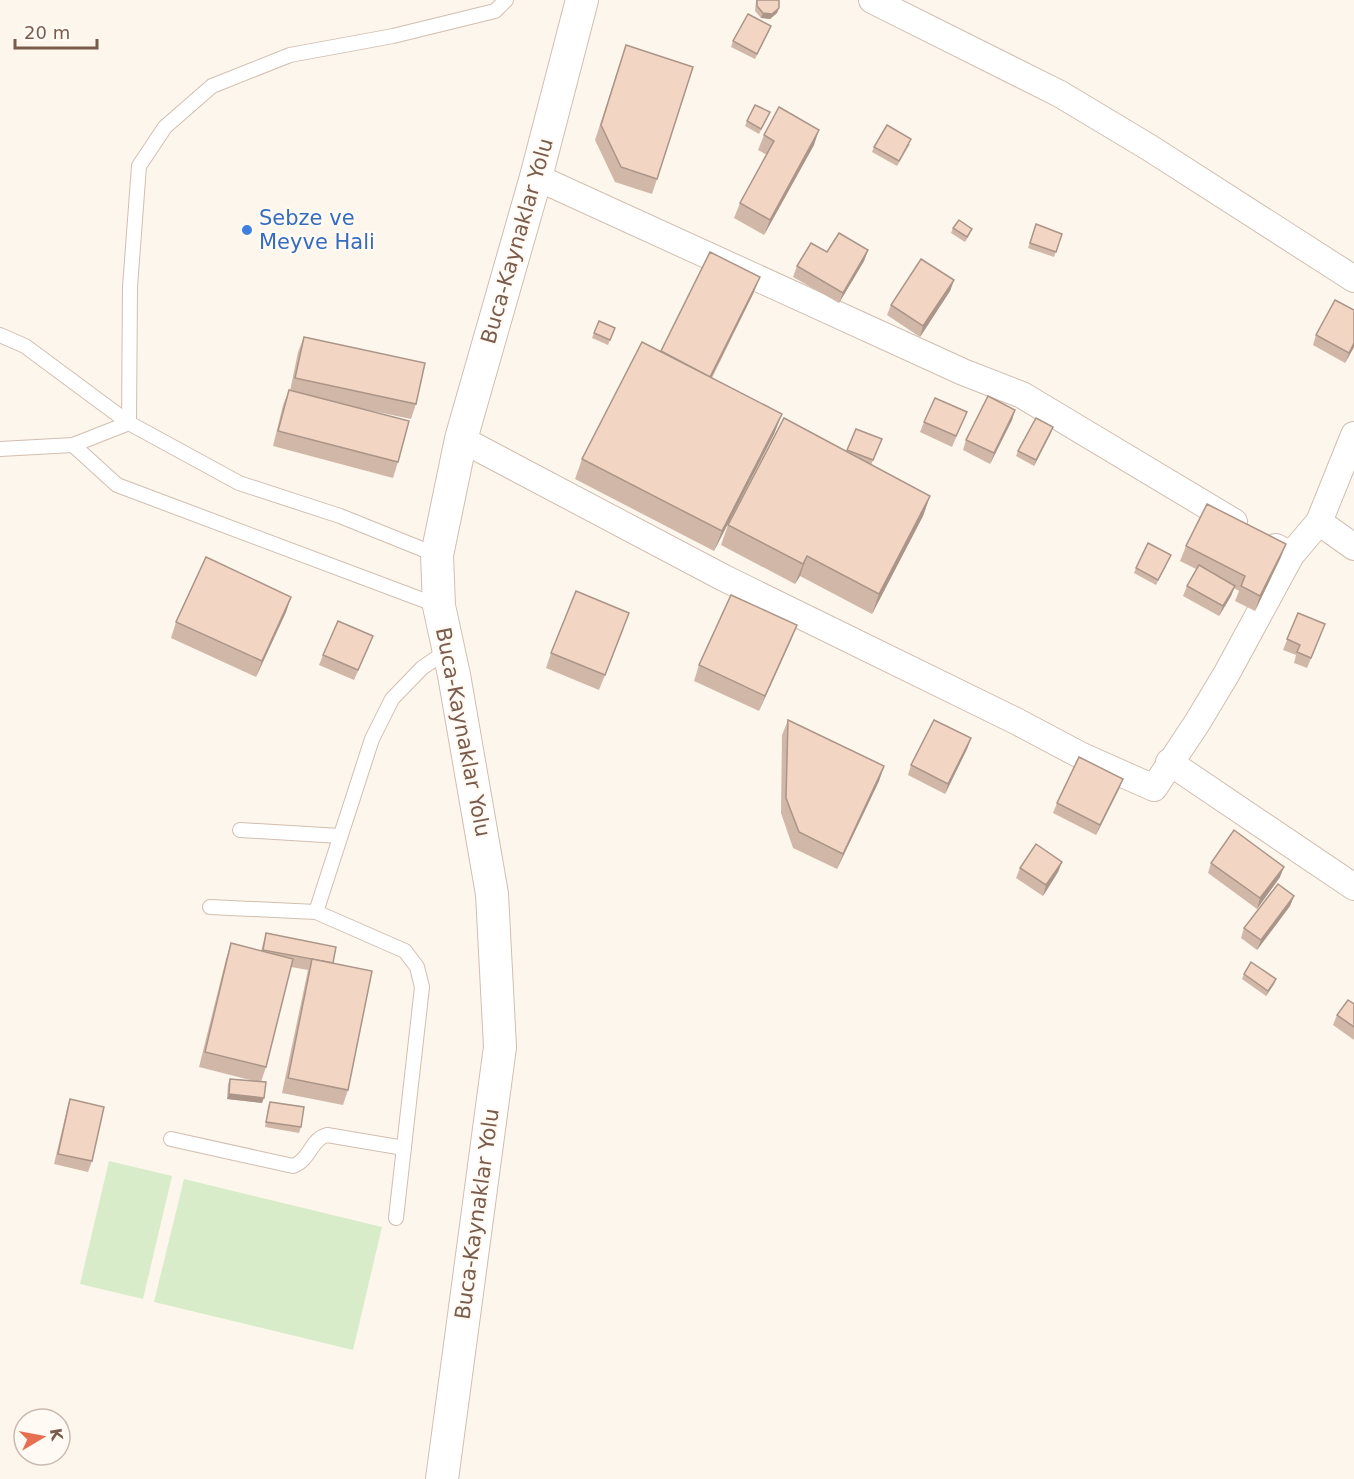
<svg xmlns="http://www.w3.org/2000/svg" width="1354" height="1479" viewBox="0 0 1354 1479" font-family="'DejaVu Sans',sans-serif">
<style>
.green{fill:#d8ecc9}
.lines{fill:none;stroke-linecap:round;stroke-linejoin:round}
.service-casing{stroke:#d1beb0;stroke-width:16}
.minor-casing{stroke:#d1beb0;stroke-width:28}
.tertiary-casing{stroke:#d1beb0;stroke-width:34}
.service{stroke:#fff;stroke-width:14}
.minor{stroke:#fff;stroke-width:26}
.tertiary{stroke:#fff;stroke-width:32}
.wall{fill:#d1b7a8}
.shaded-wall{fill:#aa9588}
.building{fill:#f3d5c3;stroke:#aa9588;stroke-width:1.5}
.shop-dot{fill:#3f7fe0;stroke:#fffaf3;stroke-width:2}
.labels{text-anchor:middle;stroke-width:4.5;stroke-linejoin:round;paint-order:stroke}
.shop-label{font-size:21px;fill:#366cbe;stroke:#fffaf3;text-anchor:start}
.street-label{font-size:21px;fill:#7a5c4d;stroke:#fffaf3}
</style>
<rect width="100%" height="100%" fill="#fdf6ec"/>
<g class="green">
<path d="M109,1161L172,1176L143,1299L80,1284Z"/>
<path d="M184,1179L382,1227L353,1350L154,1302Z"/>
</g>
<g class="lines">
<defs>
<g id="service">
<path d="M0,335L25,346L129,423L239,483L340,516L437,555"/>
<path d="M129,423L130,287L139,166L165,127L212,86L290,55L393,36L495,11L506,0"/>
<path d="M73,445L117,485L439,606"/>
<path d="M0,449L73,445L129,423"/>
<path d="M240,830L340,836"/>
<path d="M210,907L316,912"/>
<path d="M171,1139L293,1166C310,1160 311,1139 327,1135L404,1148"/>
<path d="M396,1218L422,987L417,967L405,951L316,912L372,739L392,699L422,668L448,650"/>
</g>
<g id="minor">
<path d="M872,0L1060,94L1150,148L1354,279"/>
<path d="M536,177L963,372L1022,395L1234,522"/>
<path d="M461,439L724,578L1016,721L1082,756L1154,788L1197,723L1227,673L1291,555"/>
<path d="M1319,522L1354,547"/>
<path d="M1276,547L1291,555L1319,522L1354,435"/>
<path d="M1169,762L1354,887"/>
</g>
<path id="tertiary" d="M442,1479L500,1047L492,894L454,675L439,606L437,555L461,439L536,177L582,0"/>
</defs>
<use href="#service" class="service-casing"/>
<use href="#minor" class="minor-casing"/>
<use href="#tertiary" class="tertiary-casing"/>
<use href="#service" class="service"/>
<use href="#minor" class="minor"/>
<use href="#tertiary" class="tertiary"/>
</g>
<g class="wall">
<path d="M756,0L779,8L777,13L770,19L761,18L755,11Z"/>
<path d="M769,31L755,59L731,47L733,41Z"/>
<path d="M626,45L657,179L652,194L615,182L595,140Z"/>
<path d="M770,112L759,134L745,126L747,121Z"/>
<path d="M764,135L814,145L764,235L734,218L740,203L767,155L758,150Z"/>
<path d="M910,144L897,166L872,152L874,147Z"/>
<path d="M1036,224L1062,234L1054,257L1028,248Z"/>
<path d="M953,228L970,234L965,242L951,233Z"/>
<path d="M868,250L864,261L839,303L793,277L797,266L827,252Z"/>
<path d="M954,280L950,291L920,337L887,315L891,305Z"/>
<path d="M754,292L712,378L782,414L774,434L714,551L575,479L582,459Z"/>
<path d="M1354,310V347L1345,363L1313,345L1316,335Z"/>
<path d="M615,328L608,345L592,338L594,333Z"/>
<path d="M304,337L416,404L411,419L354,407L398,462L393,478L273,446L283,405L289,390L290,391L298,352Z"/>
<path d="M1015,410L1012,420L990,464L963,450L966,440Z"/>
<path d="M967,412L952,447L920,432L924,422Z"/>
<path d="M1053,427L1034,466L1016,456L1018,451Z"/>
<path d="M856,429L882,439L871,465L930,496L923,516L872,614L800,576L795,584L721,545L728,525L847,452Z"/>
<path d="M1286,544L1280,559L1255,611L1235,601L1239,591L1234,588L1231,596L1219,616L1183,596L1187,586L1196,569L1180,561L1186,546Z"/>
<path d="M1171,555L1156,585L1134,573L1136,568Z"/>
<path d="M291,597L286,612L256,677L171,638L176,622Z"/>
<path d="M1298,613L1321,635L1307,668L1294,663L1296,655L1283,650Z"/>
<path d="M624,628L599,690L546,668L551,653Z"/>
<path d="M791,640L759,711L694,681L699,665Z"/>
<path d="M369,647L354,680L319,665L323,655Z"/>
<path d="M788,720L884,766L879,781L837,869L793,848L781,813L782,735Z"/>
<path d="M971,738L967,749L945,794L908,775L911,765Z"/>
<path d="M1123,779L1119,789L1096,835L1053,813L1057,803Z"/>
<path d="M1062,862L1058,872L1043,896L1016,878L1020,868Z"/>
<path d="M1211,863L1280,877L1257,909L1208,873Z"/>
<path d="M1294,896L1290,906L1257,950L1241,938L1244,928Z"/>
<path d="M266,933L333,963L348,1090L343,1105L282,1093L308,970L291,967L266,1067L261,1082L262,1103L227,1099L228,1084L230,1079L254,1081L199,1067L226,959L231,943L261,951Z"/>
<path d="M1244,974L1276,979L1274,984L1266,996L1242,979Z"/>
<path d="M1354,1004V1040L1333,1025L1337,1015Z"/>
<path d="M70,1099L92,1161L88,1172L54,1164L67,1109Z"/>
<path d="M270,1102L301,1127L299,1133L265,1127L268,1107Z"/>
</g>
<g class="shaded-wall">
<path d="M779,8L777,13L770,19L761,18L763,13Z"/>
<path d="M819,130L814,145L764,235L770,220Z"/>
<path d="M868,250L864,261L839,303L843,293Z"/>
<path d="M760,277L754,292L704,392L710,377Z"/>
<path d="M954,280L950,291L920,337L923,326Z"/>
<path d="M1354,343V347L1345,363L1349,353Z"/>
<path d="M1015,410L1012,420L990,464L994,453Z"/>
<path d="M782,414L774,434L714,551L722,531Z"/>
<path d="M1053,427L1051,433L1034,466L1036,460Z"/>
<path d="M930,496L923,516L872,614L879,594Z"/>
<path d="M1286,544L1280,559L1255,611L1260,596Z"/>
<path d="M807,556L800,576L795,584L803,564Z"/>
<path d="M1235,586L1231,596L1219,616L1223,606Z"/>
<path d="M291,597L286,612L256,677L262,661Z"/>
<path d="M797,625L791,640L759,711L765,696Z"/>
<path d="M971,738L967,749L945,794L948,784Z"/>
<path d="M884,766L879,781L837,869L843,854Z"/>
<path d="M1123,779L1119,789L1096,835L1100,825Z"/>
<path d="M1062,862L1058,872L1043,896L1046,885Z"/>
<path d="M1284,867L1280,877L1257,909L1260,898Z"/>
<path d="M1294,896L1290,906L1257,950L1261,940Z"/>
<path d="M1276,979L1274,984L1266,996L1268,991Z"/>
<path d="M229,1094L264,1098L262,1103L227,1099Z"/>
</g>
<g class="building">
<path d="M757,0H779V8L772,14L763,13L757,6Z"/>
<path d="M748,14L771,26L757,54L733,41Z"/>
<path d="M626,45L693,67L657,179L621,167L601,125Z"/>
<path d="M755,105L770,112L761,129L747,121Z"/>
<path d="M779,107L819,130L770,220L740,203L774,141L764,135Z"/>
<path d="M887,125L911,139L899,161L874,147Z"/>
<path d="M959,220L972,229L967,237L953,228Z"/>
<path d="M1036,224L1062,234L1056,252L1030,243Z"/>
<path d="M839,233L868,250L843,293L797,266L811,243L827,252Z"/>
<path d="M710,252L760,277L710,377L661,351Z"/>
<path d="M921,259L954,280L923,326L891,305Z"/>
<path d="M1335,300L1354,310V343L1349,353L1316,335Z"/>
<path d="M599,321L615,328L610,340L594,333Z"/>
<path d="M304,337L425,363L416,404L295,378Z"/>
<path d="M642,342L782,414L722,531L582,459Z"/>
<path d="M289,390L409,421L398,462L278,431Z"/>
<path d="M988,396L1015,410L994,453L966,440Z"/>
<path d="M935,398L967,412L956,436L924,422Z"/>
<path d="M784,418L930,496L879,594L807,556L803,564L728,525Z"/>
<path d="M1036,418L1053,427L1036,460L1018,451Z"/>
<path d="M856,429L882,439L873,460L847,450Z"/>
<path d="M1207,504L1286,544L1260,596L1241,586L1245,576L1186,546Z"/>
<path d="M1148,543L1171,555L1158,580L1136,568Z"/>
<path d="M206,557L291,597L262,661L176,622Z"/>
<path d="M1199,565L1235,586L1223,606L1187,586Z"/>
<path d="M576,591L629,613L605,675L551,653Z"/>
<path d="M731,595L797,625L765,696L699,665Z"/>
<path d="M1298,613L1325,624L1311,658L1297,652L1300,645L1287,639Z"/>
<path d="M338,621L373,636L358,670L323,655Z"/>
<path d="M788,720L884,766L843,854L799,832L786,798Z"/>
<path d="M934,720L971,738L948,784L911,765Z"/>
<path d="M1079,757L1123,779L1100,825L1057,803Z"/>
<path d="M1234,830L1284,867L1260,898L1211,863Z"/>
<path d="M1036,844L1062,862L1046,885L1020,868Z"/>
<path d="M1278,884L1294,896L1261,940L1244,928Z"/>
<path d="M266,933L336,947L333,963L263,950Z"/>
<path d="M231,943L293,959L266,1067L205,1052Z"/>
<path d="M312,959L372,971L348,1090L288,1078Z"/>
<path d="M1251,962L1276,979L1268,991L1244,974Z"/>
<path d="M1348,1000L1354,1004V1027L1337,1015Z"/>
<path d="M230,1079L266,1082L264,1098L229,1094Z"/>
<path d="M70,1099L104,1107L92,1161L58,1154Z"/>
<path d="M270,1102L304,1107L301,1127L266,1122Z"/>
</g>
<circle class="shop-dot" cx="247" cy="230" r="6"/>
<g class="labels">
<g class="shop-label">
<text x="259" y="225">Sebze ve<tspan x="259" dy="24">Meyve Hali</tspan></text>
</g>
<g class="street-label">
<text transform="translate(517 241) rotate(-74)" y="7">Buca-Kaynaklar Yolu</text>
<text transform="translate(463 732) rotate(79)" y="7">Buca-Kaynaklar Yolu</text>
<text transform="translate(477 1214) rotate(-82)" y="7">Buca-Kaynaklar Yolu</text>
</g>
</g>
<g transform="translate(42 1437) rotate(80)"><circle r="28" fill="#fffaf3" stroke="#cabbb1" stroke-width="1.5"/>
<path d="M0-4.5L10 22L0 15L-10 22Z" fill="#e76f51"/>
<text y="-9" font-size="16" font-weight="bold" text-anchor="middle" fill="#7a5c4d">K</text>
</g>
<path d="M15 39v9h82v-9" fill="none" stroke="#7a5c4d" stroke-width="3"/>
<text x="24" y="39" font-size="18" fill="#7a5c4d" stroke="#fffaf3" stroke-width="4.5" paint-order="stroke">20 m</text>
</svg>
